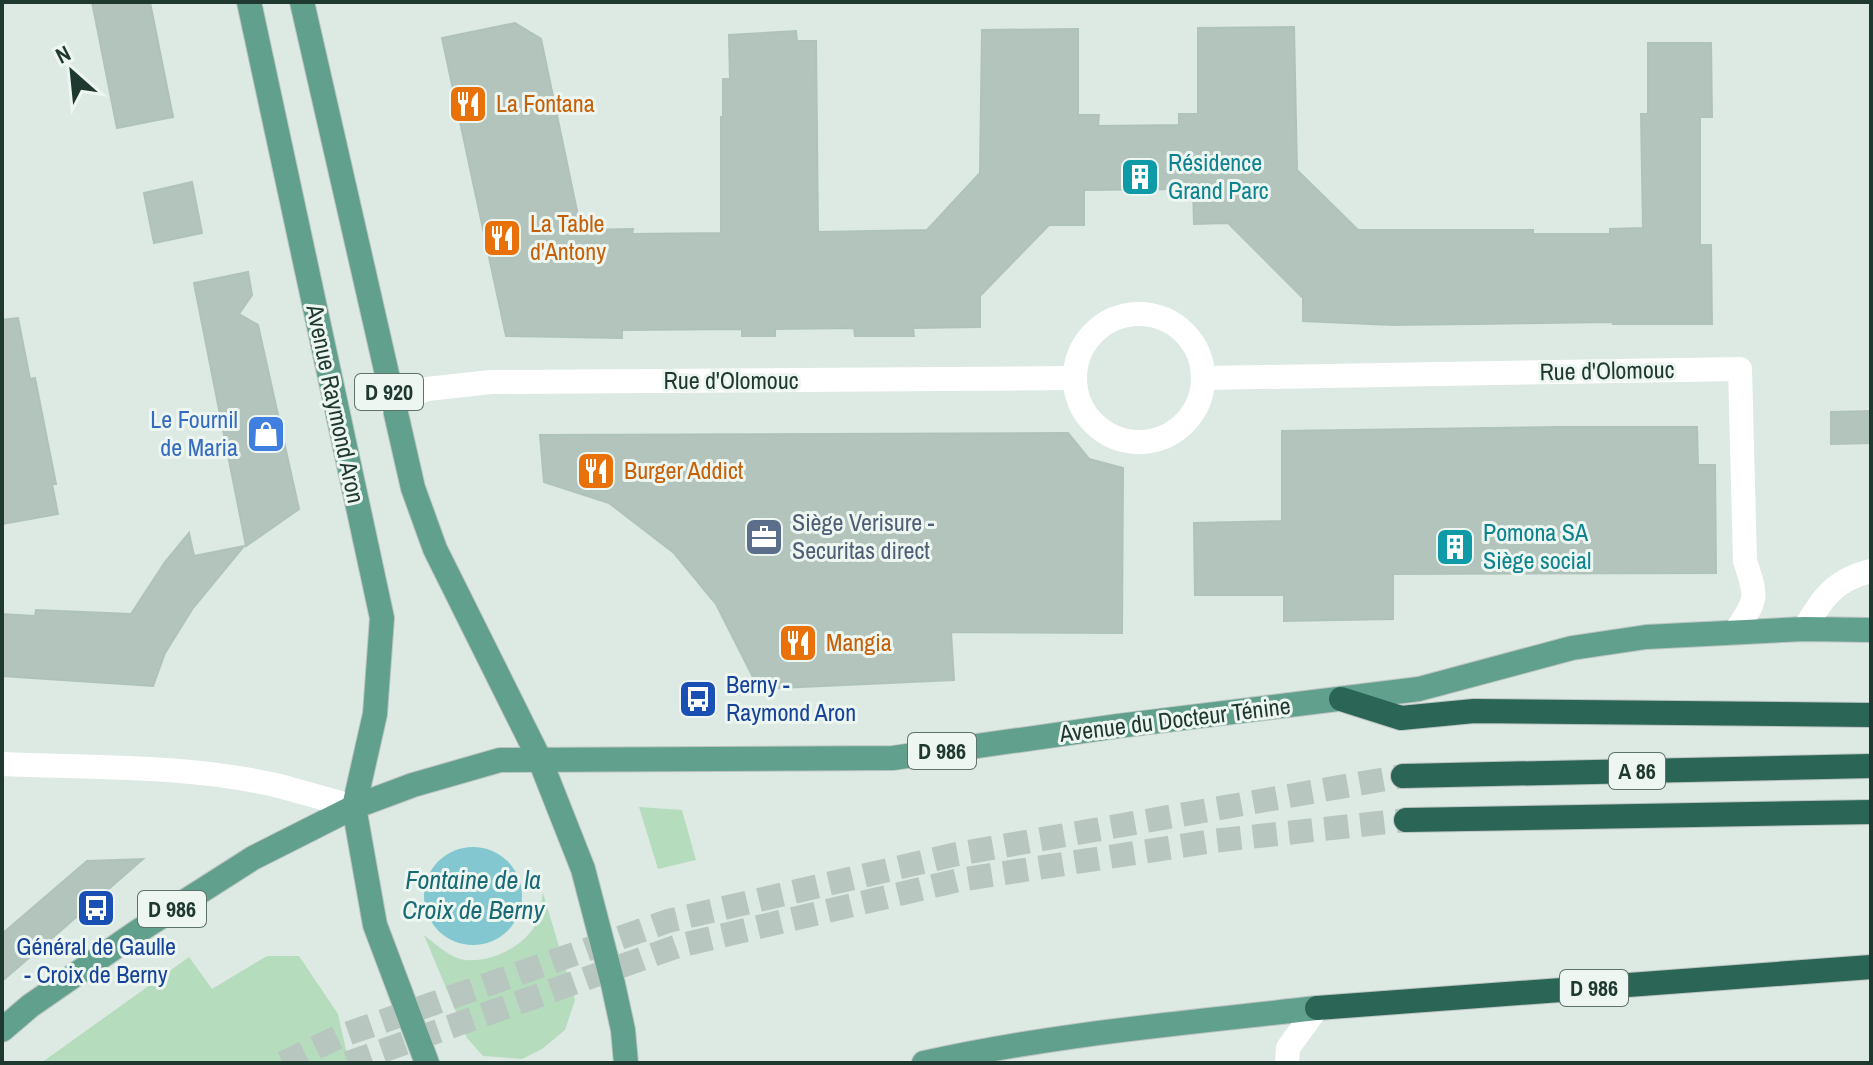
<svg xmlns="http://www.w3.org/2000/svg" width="1873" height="1065" viewBox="0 0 1873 1065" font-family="'Archivo Narrow',sans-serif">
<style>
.green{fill:#b5dcbd}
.water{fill:#83c8d1}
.building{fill:#b2c4bc;stroke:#afc3ba;stroke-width:2}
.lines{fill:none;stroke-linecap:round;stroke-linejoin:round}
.motorway-tunnel{stroke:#b7c6bf;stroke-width:24;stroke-dasharray:24 12;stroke-linecap:butt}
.primary-casing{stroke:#bcc4c1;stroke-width:26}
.motorway-casing{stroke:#bcc4c1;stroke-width:26}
.minor{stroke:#fff;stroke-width:24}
.primary{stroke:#60a08d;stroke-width:24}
.motorway{stroke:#2a6556;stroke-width:24}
.labels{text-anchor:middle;stroke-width:6;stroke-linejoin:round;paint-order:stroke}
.shield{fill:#edf6f1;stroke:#5d726a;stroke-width:2}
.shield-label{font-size:22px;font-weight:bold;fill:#1f3930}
.food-label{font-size:24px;fill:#c56008;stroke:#edf6f1;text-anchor:start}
.culture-label{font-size:24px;fill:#0d838f;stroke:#edf6f1;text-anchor:start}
.street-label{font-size:24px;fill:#1f3930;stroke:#edf6f1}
.shop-label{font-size:24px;fill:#366cbe;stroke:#edf6f1;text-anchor:end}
.service-label{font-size:24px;fill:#4e5e75;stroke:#edf6f1;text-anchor:start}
.transit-label{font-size:24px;fill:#164399;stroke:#edf6f1;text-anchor:start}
.water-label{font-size:26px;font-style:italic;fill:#186a75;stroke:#edf6f1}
</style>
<rect width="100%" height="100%" fill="#dde9e3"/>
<g class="green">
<path d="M639,807L682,810L696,860L658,869Z"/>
<path d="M543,893L575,1000L565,1030L542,1049L522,1059L483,1056L467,1038L424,935C434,943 447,955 460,959C487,965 523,948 536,924C540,916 541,902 543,893Z"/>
<path d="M267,956H299L338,1014L349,1063H41L189,957L212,989Z"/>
</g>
<circle class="water" cx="473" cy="896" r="49"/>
<g class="building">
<path d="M92,2H150L173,117L117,128Z"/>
<path d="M515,23L541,39L581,230L633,229L632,234L721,233V117H723V79H730L729,35L796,31L797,41H816L818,232L927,230L980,173L982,30L1078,29V115H1099L1098,126L1179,125V114H1198V28L1294,27L1297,170L1358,230H1533V234H1610V229L1643,228L1641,114H1648V43H1711L1712,117H1700V245H1711L1712,324H1613V322L1393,325L1303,321V298L1228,223L1194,224L1193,189L1084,190V225H1049L980,296V327L913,328L914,336H855L854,328L775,329V336H742V329L622,330V338L506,336L442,38Z"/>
<path d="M192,182L202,233L154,243L144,193Z"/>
<path d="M248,272L252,295L239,314L258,325L299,509L246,546L194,283Z"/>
<path d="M18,318L30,379L35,378L56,484H52L58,514L2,524V320Z"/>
<path d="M1871,411V443L1831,444V412Z"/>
<path d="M1554,427H1697L1698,465H1715L1716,573L1393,574V619L1284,621V595H1195L1194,523L1282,521V431Z"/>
<path d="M1068,433L1089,459L1123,468L1122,633L951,632L954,680L759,689L716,604L674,553L609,503L544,482L540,435Z"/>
<path d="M189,533L194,556L244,546L193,608L165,653L153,686L2,676V614L35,616L36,610L131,614L165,562Z"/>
<path d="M143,859L66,926L2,981V934L87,861Z"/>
</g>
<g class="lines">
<g class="motorway-tunnel">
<path d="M283,1063L338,1037L668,921L957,854L1403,776"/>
<path d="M348,1063L678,946L959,880L1213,841L1406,820"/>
</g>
<defs>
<g id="primary">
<path d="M249,2L382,618L375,714L354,807L375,925L427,1063"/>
<path d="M302,2L413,488L435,549L540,760L583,869L613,984L623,1030L626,1063"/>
<path d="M2,1030L30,1006L137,932L253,858L354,807L413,785L500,760L893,758L1118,726L1419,689L1572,648L1646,637L1804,629L1871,630"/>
<path d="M924,1063C1053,1034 1186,1023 1317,1008"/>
</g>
<g id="motorway">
<path d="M1341,699L1401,718L1474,711L1871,715"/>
<path d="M1403,776L1871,766"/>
<path d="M1406,820L1871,812"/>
<path d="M1317,1008L1871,967"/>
</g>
</defs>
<use href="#primary" class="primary-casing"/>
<use href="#motorway" class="motorway-casing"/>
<g class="minor">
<circle cx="1139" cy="378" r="64"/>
<path d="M1203,378L1740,369L1745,561C1758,600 1757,598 1735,632"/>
<path d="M391,404L427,389L491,382L1075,378"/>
<path d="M1804,629C1823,598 1834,580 1871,571"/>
<path d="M2,764C91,768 184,765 271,784C299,791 326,799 354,807"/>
<path d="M1287,1063L1288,1048L1317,1008"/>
</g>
<use href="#primary" class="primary"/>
<use href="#motorway" class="motorway"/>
</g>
<defs>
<symbol id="restaurant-square" viewBox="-11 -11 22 22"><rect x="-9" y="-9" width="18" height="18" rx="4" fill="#e8710a" stroke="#edf6f1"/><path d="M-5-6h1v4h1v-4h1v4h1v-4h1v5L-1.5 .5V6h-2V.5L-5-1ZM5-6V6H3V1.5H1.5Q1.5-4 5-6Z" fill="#fff"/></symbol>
<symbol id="building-square" viewBox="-11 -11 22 22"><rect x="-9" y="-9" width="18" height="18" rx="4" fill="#0f9aa8" stroke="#edf6f1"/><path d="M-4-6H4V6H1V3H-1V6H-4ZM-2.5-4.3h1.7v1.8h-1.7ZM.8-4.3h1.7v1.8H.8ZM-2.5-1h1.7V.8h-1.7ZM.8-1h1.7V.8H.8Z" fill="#fff"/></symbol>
<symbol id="shop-square" viewBox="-11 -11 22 22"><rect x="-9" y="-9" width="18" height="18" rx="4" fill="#3f7fe0" stroke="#edf6f1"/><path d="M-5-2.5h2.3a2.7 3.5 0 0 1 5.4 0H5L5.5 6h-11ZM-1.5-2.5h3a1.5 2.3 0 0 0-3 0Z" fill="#fff"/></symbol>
<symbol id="office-square" viewBox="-11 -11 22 22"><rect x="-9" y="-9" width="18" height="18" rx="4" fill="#5c6f8a" stroke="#edf6f1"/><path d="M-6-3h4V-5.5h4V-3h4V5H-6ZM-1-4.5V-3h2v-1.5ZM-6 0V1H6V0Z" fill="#fff"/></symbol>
<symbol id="bus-square" viewBox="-11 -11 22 22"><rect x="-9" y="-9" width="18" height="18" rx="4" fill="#1a4fb4" stroke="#edf6f1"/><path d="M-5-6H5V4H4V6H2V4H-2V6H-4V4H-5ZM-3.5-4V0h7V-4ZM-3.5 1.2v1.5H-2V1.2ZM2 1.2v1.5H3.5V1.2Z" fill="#fff"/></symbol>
</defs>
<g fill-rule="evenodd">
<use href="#restaurant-square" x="446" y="82" width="44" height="44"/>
<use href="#building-square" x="1118" y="155" width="44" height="44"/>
<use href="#restaurant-square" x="480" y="216" width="44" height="44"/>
<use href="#shop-square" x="244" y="412" width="44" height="44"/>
<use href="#restaurant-square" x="574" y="449" width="44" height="44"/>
<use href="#office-square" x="742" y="515" width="44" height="44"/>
<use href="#building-square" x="1433" y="525" width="44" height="44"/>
<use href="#restaurant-square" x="776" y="621" width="44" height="44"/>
<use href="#bus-square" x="676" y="677" width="44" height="44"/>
<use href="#bus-square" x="74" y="886" width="44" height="44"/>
</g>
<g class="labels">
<g class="shield">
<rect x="355" y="374" width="68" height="36" rx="6"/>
<rect x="908" y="733" width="68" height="36" rx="6"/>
<rect x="1609" y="753" width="56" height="36" rx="6"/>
<rect x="138" y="891" width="68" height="36" rx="6"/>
<rect x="1560" y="970" width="68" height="36" rx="6"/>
</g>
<g class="shield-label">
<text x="389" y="400">D 920</text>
<text x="942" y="759">D 986</text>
<text x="1637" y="779">A 86</text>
<text x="172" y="917">D 986</text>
<text x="1594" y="996">D 986</text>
</g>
<g class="food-label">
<text x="496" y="112">La Fontana</text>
<text x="530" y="232">La Table<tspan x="530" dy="28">d'Antony</tspan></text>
<text x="624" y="479">Burger Addict</text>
<text x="826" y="651">Mangia</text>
</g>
<g class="culture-label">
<text x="1168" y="171">Résidence<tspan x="1168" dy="28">Grand Parc</tspan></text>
<text x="1483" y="541">Pomona SA<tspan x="1483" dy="28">Siège social</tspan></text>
</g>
<g class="street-label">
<text transform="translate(1607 371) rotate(-1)" y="8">Rue d'Olomouc</text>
<text x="731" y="389">Rue d'Olomouc</text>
<text transform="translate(335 404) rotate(78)" y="8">Avenue Raymond Aron</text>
<text transform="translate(1175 720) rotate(-7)" y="8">Avenue du Docteur Ténine</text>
</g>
<g class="shop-label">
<text x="238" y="428">Le Fournil<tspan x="238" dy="28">de Maria</tspan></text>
</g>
<g class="service-label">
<text x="792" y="531">Siège Verisure -<tspan x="792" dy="28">Securitas direct</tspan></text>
</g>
<g class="transit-label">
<text x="726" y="693">Berny -<tspan x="726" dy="28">Raymond Aron</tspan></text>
<text x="96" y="955" text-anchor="middle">Général de Gaulle<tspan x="96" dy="28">- Croix de Berny</tspan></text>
</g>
<g class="water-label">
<text x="473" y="889">Fontaine de la<tspan x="473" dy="30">Croix de Berny</tspan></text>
</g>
</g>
<rect width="1873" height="1065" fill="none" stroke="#1f3930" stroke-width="8"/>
<g transform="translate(72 72) rotate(333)" stroke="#edf6f1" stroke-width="6" paint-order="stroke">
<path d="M0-6L14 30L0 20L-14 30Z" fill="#1f3930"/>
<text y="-12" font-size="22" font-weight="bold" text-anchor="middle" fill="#1f3930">N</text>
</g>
</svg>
